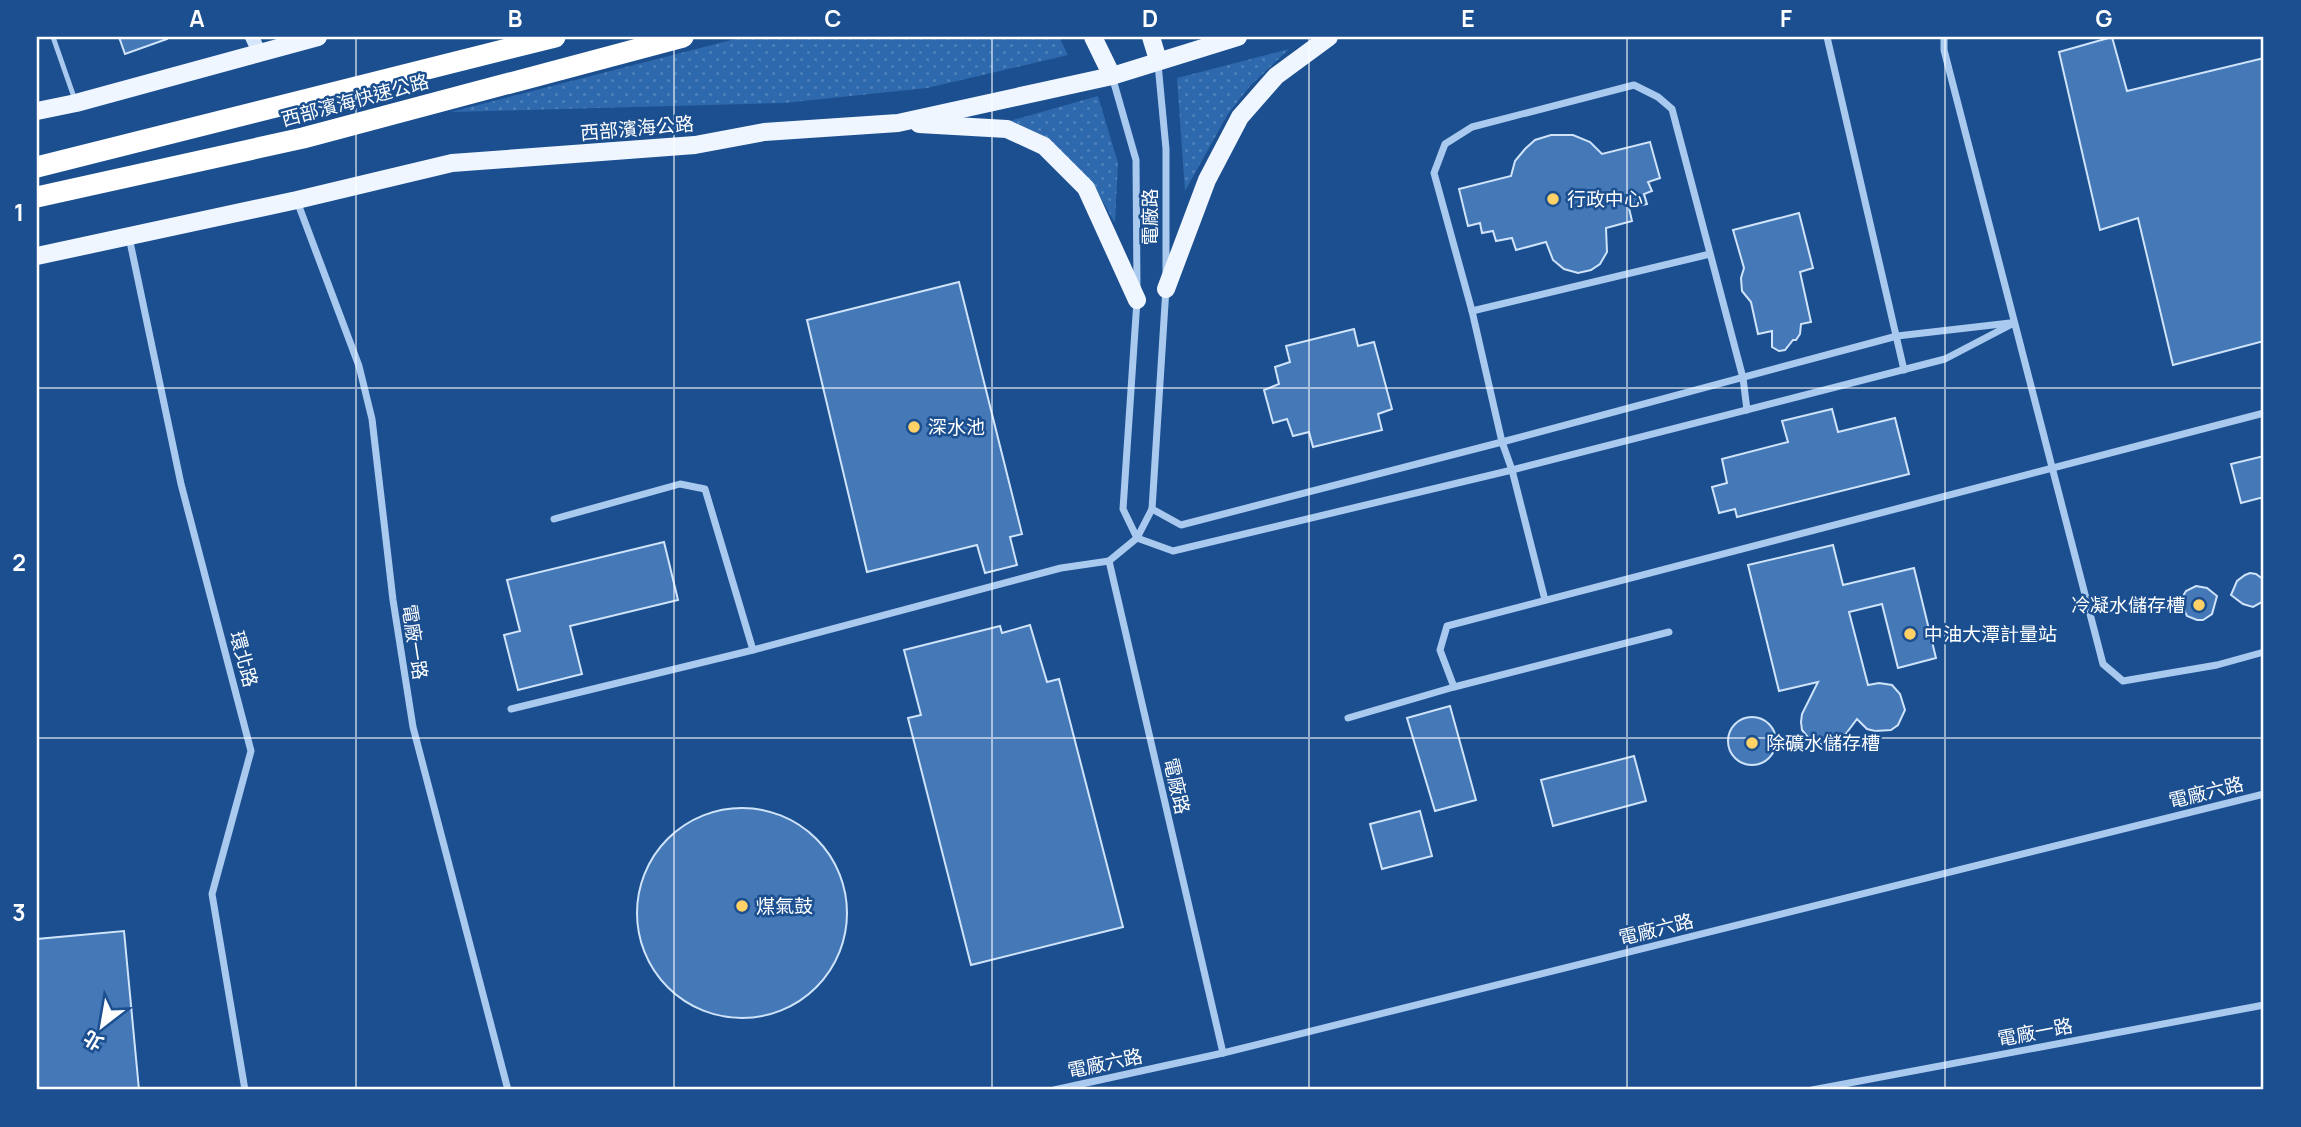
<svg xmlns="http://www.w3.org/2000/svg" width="2301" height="1127" viewBox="0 0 2301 1127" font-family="Manrope,'Noto Sans TC',sans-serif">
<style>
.grass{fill:url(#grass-dots)}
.building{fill:#4478b7;stroke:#cfe3fa;stroke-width:2}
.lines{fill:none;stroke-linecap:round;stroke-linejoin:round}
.lane{stroke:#a9c9ee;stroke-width:5}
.street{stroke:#a9c9ee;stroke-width:7}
.secondary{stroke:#d6e6fa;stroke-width:14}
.primary{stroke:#f0f6ff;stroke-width:18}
.highway{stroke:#fff;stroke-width:21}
.grid{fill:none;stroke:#fff;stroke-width:2;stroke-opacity:0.55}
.poi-dot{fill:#ffd166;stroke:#1b4f8f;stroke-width:2.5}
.labels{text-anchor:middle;stroke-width:5;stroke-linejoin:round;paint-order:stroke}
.street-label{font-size:19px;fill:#fff;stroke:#1b4f8f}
.poi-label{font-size:19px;fill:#fff;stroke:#1b4f8f;text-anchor:start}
.neatline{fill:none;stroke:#fff;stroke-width:2.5}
.grid-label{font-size:23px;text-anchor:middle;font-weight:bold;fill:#fff}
</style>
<defs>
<pattern id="grass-dots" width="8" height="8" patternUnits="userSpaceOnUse" patternTransform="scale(1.75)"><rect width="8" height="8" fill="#2e69ad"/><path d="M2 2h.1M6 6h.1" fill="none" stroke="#4d80b9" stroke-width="1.8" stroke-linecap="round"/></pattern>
</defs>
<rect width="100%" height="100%" fill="#1b4f8f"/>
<g class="grass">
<path d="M743,37H1059L1068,55L927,88L784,103L451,112Z"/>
<path d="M1289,49L1250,86L1228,114L1185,191L1177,78Z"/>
<path d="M1098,96L1118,163L1115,223L1091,181L1006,122Z"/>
</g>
<g class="building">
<path d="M119,37H167V39L125,54Z"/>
<path d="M2112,37L2127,91L2264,58V341L2173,365L2138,218L2100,230L2059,52Z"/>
<path d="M1551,135H1573L1590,142L1602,154L1650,142L1660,178L1648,182L1652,191L1644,194L1647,204L1629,208L1632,221L1606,228L1607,252L1600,264L1591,270L1578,273L1564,269L1553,260L1546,242L1516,250L1512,238L1496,241L1493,231L1482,233L1480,223L1468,226L1459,189L1511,176L1515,161L1525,149L1535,140Z"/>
<path d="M1799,213L1813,268L1800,272L1811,322L1801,324L1800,334L1796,340H1793L1785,350L1779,351L1772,347V331L1758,334L1751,302L1742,291L1741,278L1744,268L1733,230Z"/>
<path d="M959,282L1022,534L1010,537L1017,565L985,573L977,545L867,572L807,320Z"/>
<path d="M1354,329L1358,346L1374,342L1392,409L1378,414L1382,430L1313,447L1309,432L1293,436L1287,419L1273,423L1264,390L1279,384L1275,367L1290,362L1286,346Z"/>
<path d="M1832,409L1838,432L1895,418L1909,474L1737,517L1735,509L1719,513L1712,487L1727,483L1722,459L1788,442L1782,421Z"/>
<path d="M2264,456V497L2241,503L2231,464Z"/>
<path d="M664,542L678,600L570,626L582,674L518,690L504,635L520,631L507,580Z"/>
<path d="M1833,545L1843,585L1914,568L1936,658L1898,668L1882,604L1849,612L1868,685L1879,683L1892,685L1900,694L1905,710L1898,725L1891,730L1875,731L1867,729L1857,719L1842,739L1827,745L1812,742L1802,730L1801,722L1802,714L1818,682L1779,691L1748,565Z"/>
<path d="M2250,573L2256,574L2264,580V601L2253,607L2243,604L2231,595L2237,581L2245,575Z"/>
<path d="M2196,586L2207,588L2217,596L2212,614L2203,620H2197L2187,616L2182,606L2183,596L2186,591Z"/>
<path d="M1030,625L1047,682L1059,679L1123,927L971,965L908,718L921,715L904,650L1000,626L1002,633Z"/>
<path d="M1450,706L1476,800L1435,811L1407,718Z"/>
<circle cx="1752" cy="741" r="24"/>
<path d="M1634,756L1646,801L1553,826L1541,780Z"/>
<circle cx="742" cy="913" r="105"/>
<path d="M1420,811L1432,856L1382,869L1370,824Z"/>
<path d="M124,931L139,1090H37V939Z"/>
</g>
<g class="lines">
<path class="lane" d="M53,37L75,100"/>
<g class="street">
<path d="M1827,37L1904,370"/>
<path d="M1944,37V50L2103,664L2123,681L2217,665L2264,652"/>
<path d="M1158,64L1166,149V272"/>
<path d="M1112,76L1136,160L1137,288"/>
<path d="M297,201L359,366L372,419L393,600L413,727L508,1090"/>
<path d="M129,237L181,484L251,751L212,894L245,1090"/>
<path d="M1137,300L1123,509L1137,538L1173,551L1512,470L1945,359L2014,323"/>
<path d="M1472,311L1710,254"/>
<path d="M1152,509L1181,525L1502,442L1897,336L2010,323"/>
<path d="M554,519L680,484L705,489L753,650"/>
<path d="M1109,561L1137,538L1152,509L1166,288"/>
<path d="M1109,561L1223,1053"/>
<path d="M1545,600L1512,470L1502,442L1472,311L1434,173L1445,144L1472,127L1634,85L1658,97L1672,109L1743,378L1747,410"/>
<path d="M1669,632L1454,687L1440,650L1447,626L2264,413"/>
<path d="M511,709L753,650L1061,568L1109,561"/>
<path d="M1348,718L1454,687"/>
<path d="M1054,1090L1223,1053L2264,794"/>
<path d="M1812,1090L2264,1005"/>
</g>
<path class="secondary" d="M252,37L259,52"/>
<g class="primary">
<path d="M1093,37L1112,76"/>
<path d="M1151,37L1158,60"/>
<path d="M37,111L76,103L318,37"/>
<path d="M919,124L1007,129L1044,146L1086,188L1137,300"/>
<path d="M37,256L297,200L452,163L695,145L764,132L898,123L1112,76L1238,37"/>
<path d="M1166,289L1207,180L1240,117L1276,76L1329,37"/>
</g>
<g class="highway">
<path d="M37,167L555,37"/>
<path d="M37,197L303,138L683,37"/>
</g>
</g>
<path class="grid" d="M356,37V1090M674,37V1090M992,37V1090M1309,37V1090M1627,37V1090M1945,37V1090M37,388H2264M37,738H2264"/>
<g class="poi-dot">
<circle cx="1553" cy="199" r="7"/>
<circle cx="914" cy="427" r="7"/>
<circle cx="2199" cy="605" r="7"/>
<circle cx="1910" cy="634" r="7"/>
<circle cx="1752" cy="743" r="7"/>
<circle cx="742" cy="906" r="7"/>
</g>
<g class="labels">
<g class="street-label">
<text transform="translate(355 100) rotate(-15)" y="7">西部濱海快速公路</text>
<text transform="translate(637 128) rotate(-5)" y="7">西部濱海公路</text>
<text transform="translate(1150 217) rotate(-90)" y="7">電廠路</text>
<text transform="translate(415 642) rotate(81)" y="7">電廠一路</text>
<text transform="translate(244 659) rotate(75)" y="7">環北路</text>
<text transform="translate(1177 786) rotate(77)" y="7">電廠路</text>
<text transform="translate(2206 792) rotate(-14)" y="7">電廠六路</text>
<text transform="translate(1656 929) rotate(-14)" y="7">電廠六路</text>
<text transform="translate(2035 1032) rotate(-11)" y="7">電廠一路</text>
<text transform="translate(1105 1063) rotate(-12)" y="7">電廠六路</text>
</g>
<g class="poi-label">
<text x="1567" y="206">行政中心</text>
<text x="928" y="434">深水池</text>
<text x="2185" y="612" text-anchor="end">冷凝水儲存槽</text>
<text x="1924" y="641">中油大潭計量站</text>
<text x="1766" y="750">除礦水儲存槽</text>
<text x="756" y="913">煤氣鼓</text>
</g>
</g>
<rect width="2301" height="1127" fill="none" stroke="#1b4f8f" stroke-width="77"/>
<g transform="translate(102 1026) rotate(211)" stroke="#1b4f8f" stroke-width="5" paint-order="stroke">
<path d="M0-5L12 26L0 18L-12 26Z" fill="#ffffff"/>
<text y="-10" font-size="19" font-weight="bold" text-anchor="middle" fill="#ffffff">北</text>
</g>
<rect x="38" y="38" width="2224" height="1050" class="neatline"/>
<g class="grid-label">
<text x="197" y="27">A</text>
<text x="515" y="27">B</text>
<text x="833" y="27">C</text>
<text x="1150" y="27">D</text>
<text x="1468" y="27">E</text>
<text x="1786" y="27">F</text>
<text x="2104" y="27">G</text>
<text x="19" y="221">1</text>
<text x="19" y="571">2</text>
<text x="19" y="921">3</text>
</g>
</svg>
